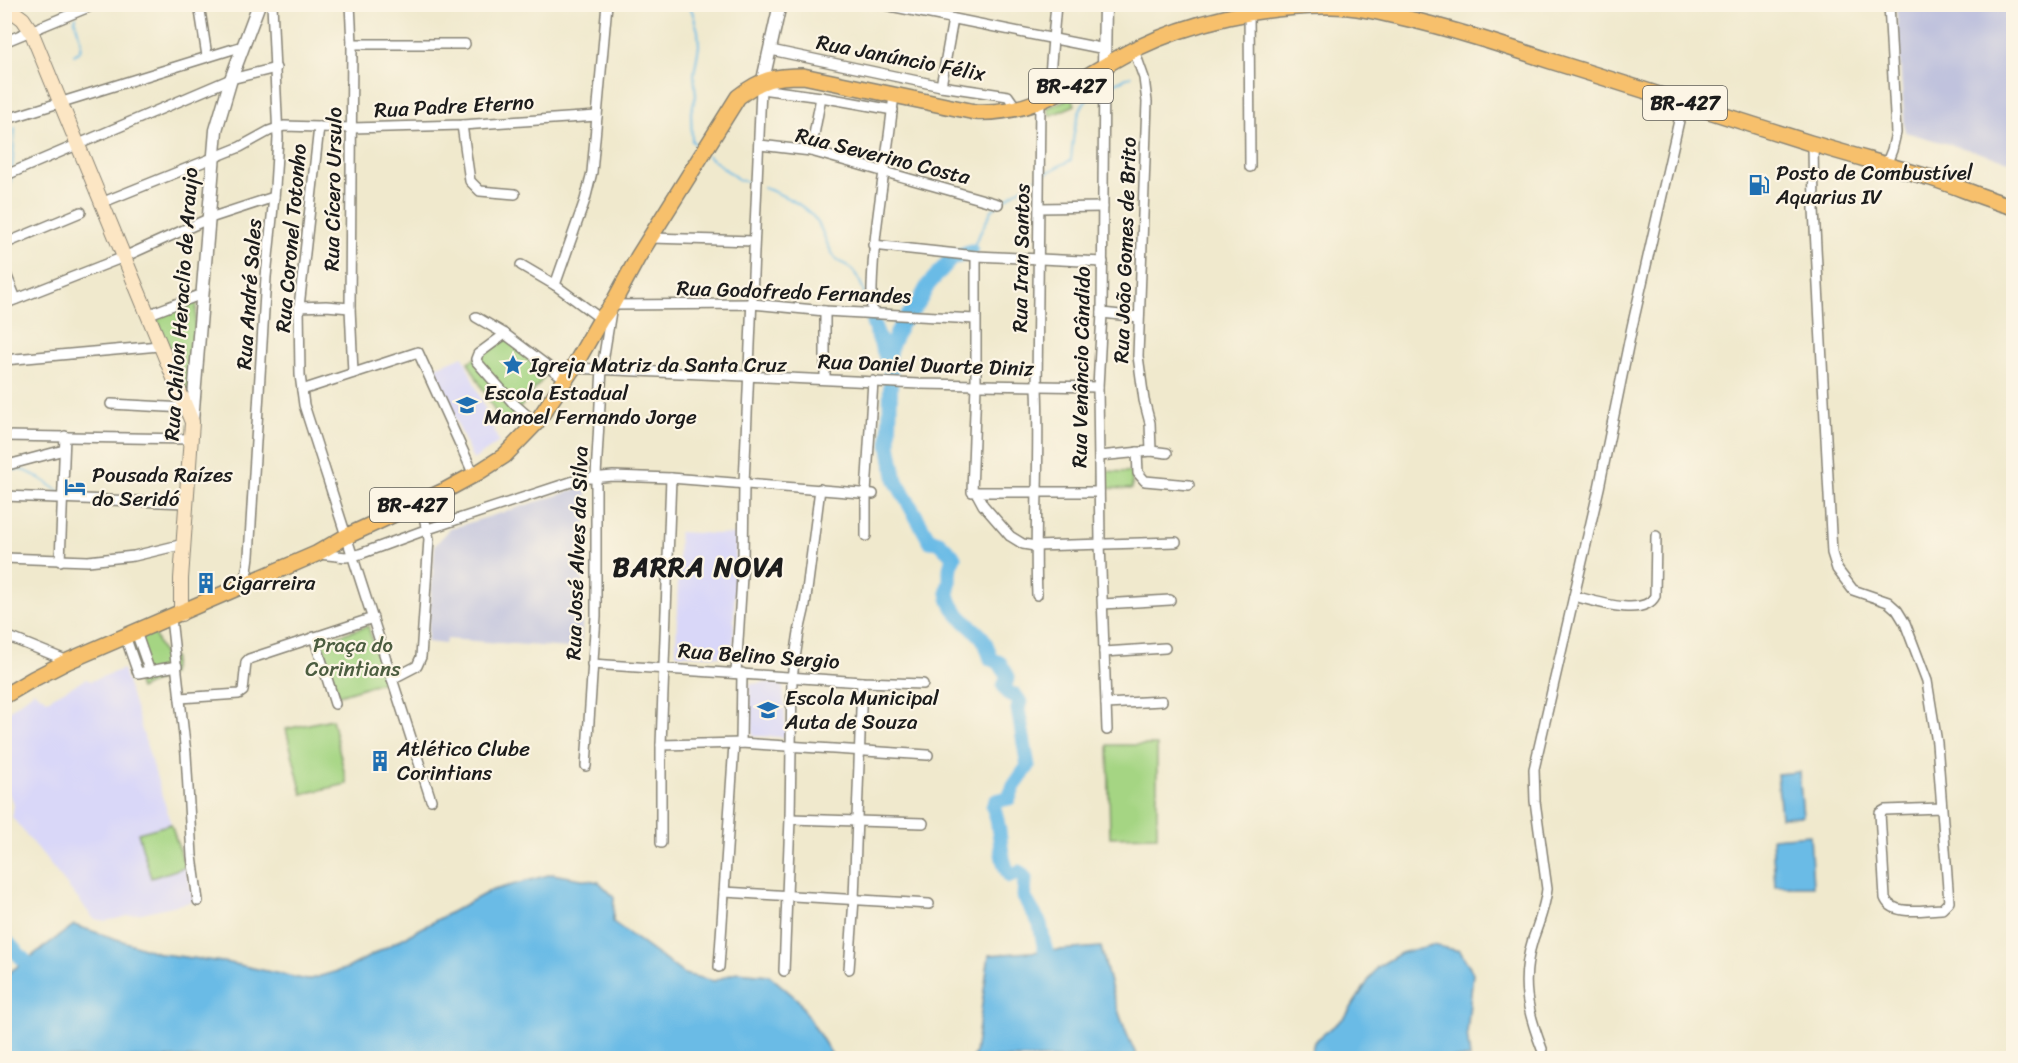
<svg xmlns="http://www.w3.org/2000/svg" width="2018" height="1063" viewBox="0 0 2018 1063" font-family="Sriracha,sans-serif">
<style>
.built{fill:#d9d7f8}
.industrial{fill:#c0c2dd}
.green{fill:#a5d583;stroke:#607850;stroke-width:1.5}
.water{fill:#6bbbe6;stroke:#446c81;stroke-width:1.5}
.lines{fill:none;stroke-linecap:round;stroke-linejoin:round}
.stream{stroke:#6bbbe6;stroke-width:2}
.river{stroke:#6bbbe6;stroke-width:15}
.minor-casing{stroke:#868274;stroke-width:12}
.tertiary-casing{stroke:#868274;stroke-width:15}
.secondary-casing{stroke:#868274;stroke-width:16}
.primary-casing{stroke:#868274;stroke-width:18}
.minor{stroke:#fff;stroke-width:9}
.tertiary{stroke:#fff;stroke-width:12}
.secondary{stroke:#fce6c4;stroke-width:14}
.primary{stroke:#f7c06c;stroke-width:15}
.labels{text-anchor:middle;stroke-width:4.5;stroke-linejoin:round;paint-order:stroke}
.shield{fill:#fcf5e5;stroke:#5f5d58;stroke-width:1.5}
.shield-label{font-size:20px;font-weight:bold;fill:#1c1c1c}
.street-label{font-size:21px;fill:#1c1c1c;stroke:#fcf5e5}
.poi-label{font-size:21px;fill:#1c1c1c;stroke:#fcf5e5;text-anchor:start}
.park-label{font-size:21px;fill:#4c5d40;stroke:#fcf5e5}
.district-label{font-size:27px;font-weight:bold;letter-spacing:1.5px;fill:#1c1c1c;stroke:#fcf5e5}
</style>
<rect width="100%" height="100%" fill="#fcf5e5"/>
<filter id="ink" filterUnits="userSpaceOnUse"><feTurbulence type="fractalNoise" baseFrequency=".0167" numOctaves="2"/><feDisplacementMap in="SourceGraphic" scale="12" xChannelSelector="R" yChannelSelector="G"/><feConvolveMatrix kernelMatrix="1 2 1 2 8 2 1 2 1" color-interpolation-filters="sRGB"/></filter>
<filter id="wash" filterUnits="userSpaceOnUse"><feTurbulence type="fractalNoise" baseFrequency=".008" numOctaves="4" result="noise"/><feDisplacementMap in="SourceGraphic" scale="24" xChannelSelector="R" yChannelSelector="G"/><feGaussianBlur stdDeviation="1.35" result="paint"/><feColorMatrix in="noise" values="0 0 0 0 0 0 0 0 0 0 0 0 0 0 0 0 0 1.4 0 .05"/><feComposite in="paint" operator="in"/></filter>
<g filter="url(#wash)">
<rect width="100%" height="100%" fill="#f0e9cd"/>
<g class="built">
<path d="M463,356L499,442L473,460L434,368Z"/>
<path d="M679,532L736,535L733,657L676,654Z"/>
<path d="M123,669L195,901L106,921L94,919L12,817L14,805L5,784L4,715L34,691L47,700L86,679L91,681Z"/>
<path d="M783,681L786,737L753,736L749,684Z"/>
</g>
<g class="industrial">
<path d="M1896,5H2013V162L1905,132Z"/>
<path d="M587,486L581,649L447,639L445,644L427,642L435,545L450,529Z"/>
</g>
<g class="green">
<path d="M1072,97L1075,105L1050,116L1047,108Z"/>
<path d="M197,302L189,398L156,316Z"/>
<path d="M509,338L550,370L504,428L468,362Z"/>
<path d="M1101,471L1132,472V489L1102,488Z"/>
<path d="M368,626L385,681L339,695L321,641Z"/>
<path d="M152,629L165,658L174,657L172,674L140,689L124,642Z"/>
<path d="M332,719L347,784L302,794L286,729Z"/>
<path d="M1108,745H1157V836L1110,837Z"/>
<path d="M171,824L185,867L151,878L138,833Z"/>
</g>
<g class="water">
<path d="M1799,772L1803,816L1781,817L1777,774Z"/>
<path d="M1810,835L1813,886H1775L1772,838Z"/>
<path d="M552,874L599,882L614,897L613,922L684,974L714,981L737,972L769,975L798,1000L834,1058H5L6,975L74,925L162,954L230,963L307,980L348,968L490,891Z"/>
<path d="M1432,945L1460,951L1473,973L1467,1033L1470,1058H1310L1314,1042L1346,1016L1377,967L1401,953Z"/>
<path d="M1101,947C1110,985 1120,1024 1138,1058H972L975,1053L989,955Z"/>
</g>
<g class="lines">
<g class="stream">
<path d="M687,4L692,11L698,31L699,46L694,74L696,96L691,112L692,141L699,148"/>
<path d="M74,55L80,51L81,42L75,20L76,17"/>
<path d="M1106,87L1131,76"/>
<path d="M708,156L739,180L750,182"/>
<path d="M12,170L15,128"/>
<path d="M1042,175L1071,160C1073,135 1075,100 1101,89"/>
<path d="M763,187C783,196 806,204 818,223C825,235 828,252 838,261C842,264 847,264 850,268C861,278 864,292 868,306"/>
<path d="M4,218L9,201L11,175"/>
<path d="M971,251L992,210L1012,194L1037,178"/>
<path d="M4,473C24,462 44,482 60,492"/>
</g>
<g class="river">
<path d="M873,323L891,370L889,445L896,481L930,541L939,542L954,557C949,566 950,569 950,579C950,583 947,589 948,593C950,611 967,623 979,634C986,640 988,651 991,659L1000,663L1008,677L1004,686L1009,694L1015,695L1020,702L1018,709L1028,766L1014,786L1009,798L996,801L993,807C1003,829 997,855 1010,876L1019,872L1025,878L1024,897L1040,924L1044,945L1051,968"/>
<path d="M887,363L890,349L901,324L918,304L928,285L951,259L971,251"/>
<path d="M4,939L37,974"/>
</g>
</g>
</g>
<g filter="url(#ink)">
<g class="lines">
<defs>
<g id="minor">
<path d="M199,4L207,56"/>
<path d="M350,4L352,44L350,308L353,373"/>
<path d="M880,4L1105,49"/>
<path d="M1249,4L1250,167"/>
<path d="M4,42L96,4"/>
<path d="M352,44H465"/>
<path d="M771,50L941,86L1008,96L1017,109"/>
<path d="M1134,50L1144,78L1147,102L1138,356L1144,400L1150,423L1151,451"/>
<path d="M1104,67L1102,313L1098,387L1100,543L1107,730"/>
<path d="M941,86L953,19"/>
<path d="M761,89L821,97L893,110"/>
<path d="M1048,98L1056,4"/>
<path d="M4,120L243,46"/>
<path d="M462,125L470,181L480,191L515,194"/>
<path d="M319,127L299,307L300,375L304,405L431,800"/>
<path d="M1813,144L1814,209L1832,553L1837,569L1853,590L1888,602L1897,610L1905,623L1927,681L1937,743L1949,902L1942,909C1926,909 1892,917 1885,898L1880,813L1885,810L1941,808"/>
<path d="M760,145L811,151L998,204"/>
<path d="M811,151L821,97"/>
<path d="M1886,165L1892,150L1896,133L1889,4"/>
<path d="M4,176L231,79L276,68"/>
<path d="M101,203L240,147L269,131L284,126L352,128L462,125L597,116"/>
<path d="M1040,208L1103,207"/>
<path d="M651,238L754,241"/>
<path d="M4,244L81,212"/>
<path d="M873,245L976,256L1103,262"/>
<path d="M976,256V385L972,492H1099"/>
<path d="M521,265L555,285"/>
<path d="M4,269L16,299"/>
<path d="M4,304L124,257L210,218L274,197"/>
<path d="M299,307L326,306L350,308"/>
<path d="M825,311V379"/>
<path d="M872,312C870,238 887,167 894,94"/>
<path d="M1102,313L1139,317"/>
<path d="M147,315L202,294"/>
<path d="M476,317L505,334L565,379"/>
<path d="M601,319L555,285L585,200L592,172L607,4"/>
<path d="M505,334L478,354L476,359L477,362L514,404L536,423"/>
<path d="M4,360L159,346"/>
<path d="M573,368L919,384L1098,387"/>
<path d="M302,390L418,352L474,475"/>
<path d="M111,404L185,408"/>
<path d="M4,436L191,439"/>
<path d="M1137,452L1138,473L1145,481L1189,485"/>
<path d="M1099,456L1151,451L1167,453"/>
<path d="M4,466L64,450"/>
<path d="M976,492L983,505L1010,536L1023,544L1035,546L1176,542"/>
<path d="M4,496L187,503"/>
<path d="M866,536V493L873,381"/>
<path d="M319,554L346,557L360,554L428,529L580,479L613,476L671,478L873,494"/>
<path d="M4,558L88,561L134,556L184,544"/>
<path d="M60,561L65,436"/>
<path d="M245,587L249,556L266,277L275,187L278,138L272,4"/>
<path d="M1037,595C1034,526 1040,457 1037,388L1040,101"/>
<path d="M1574,596C1594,601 1644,618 1655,596L1656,536"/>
<path d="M1103,604L1170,600"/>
<path d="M171,618L186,754L192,856L198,901"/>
<path d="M136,632L150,672"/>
<path d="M4,635L68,661"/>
<path d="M125,636L138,673L177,666"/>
<path d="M314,637L335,704"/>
<path d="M1104,652L1165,648"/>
<path d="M592,664L862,682L923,684"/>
<path d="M736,673L743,560L744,484L761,89L763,80"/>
<path d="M392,679L417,666L421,657L429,539L424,517L417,504"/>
<path d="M180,698L239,694L243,691L246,662L249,659L373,618"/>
<path d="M1106,704L1162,701"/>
<path d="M741,743L742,673"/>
<path d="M661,745L741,743L928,755"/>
<path d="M586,766L596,616V476L602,368L612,305L752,304L825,311L975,319"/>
<path d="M790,819L923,823"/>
<path d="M661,843V745L671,478"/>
<path d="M724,892L929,904"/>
<path d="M719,967L734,744"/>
<path d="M849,969L854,899L862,682"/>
<path d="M784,971L790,819L792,677L799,632L805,606L820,489"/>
<path d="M1542,1049C1527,1010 1520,981 1533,939C1539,922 1545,907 1547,889L1535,801L1534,769L1599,488L1632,327L1683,103"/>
</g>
<g id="tertiary">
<path d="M1104,67L1105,4"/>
<path d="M763,80L780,4"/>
<path d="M192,421L216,130L231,79L259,4"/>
</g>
<path id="secondary" d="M4,5L23,19L31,31L192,422L181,579V614"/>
<path id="primary" d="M4,696L33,679L68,661L316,554L347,536L444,491L479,472L504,456L536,423L573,368L601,319L612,305L638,257L738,97C761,79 774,76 803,76L975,112C1042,115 1079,77 1135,49C1193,21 1262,6 1326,6C1349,5 1373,11 1396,16C1450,28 1502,45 1554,62C1639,88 1724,116 1810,143C1850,155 1891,166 1931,178C1959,187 1985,199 2014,207"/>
</defs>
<use href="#minor" class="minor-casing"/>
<use href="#tertiary" class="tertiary-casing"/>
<use href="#secondary" class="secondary-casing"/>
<use href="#primary" class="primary-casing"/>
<use href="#minor" class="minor"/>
<use href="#tertiary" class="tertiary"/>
<use href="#secondary" class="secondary"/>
<use href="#primary" class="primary"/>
</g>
</g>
<defs>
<symbol id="fuel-bare" viewBox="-9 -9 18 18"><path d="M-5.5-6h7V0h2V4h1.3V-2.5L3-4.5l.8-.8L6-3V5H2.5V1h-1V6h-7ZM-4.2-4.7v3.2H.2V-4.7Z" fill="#1f6fb2" stroke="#fcf5e5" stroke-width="2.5" paint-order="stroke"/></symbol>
<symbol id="sight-bare" viewBox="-9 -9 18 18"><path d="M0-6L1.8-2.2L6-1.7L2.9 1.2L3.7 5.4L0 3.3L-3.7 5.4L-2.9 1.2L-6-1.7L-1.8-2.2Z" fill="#1f6fb2" stroke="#fcf5e5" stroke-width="2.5" paint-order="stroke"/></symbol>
<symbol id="school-bare" viewBox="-9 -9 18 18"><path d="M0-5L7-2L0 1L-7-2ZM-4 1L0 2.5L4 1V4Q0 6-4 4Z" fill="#1f6fb2" stroke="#fcf5e5" stroke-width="2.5" paint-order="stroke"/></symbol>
<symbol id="hotel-bare" viewBox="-9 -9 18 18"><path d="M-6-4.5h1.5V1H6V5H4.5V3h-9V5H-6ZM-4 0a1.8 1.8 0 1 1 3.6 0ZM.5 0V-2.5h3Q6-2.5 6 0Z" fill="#1f6fb2" stroke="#fcf5e5" stroke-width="2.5" paint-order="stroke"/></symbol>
<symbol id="building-bare" viewBox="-9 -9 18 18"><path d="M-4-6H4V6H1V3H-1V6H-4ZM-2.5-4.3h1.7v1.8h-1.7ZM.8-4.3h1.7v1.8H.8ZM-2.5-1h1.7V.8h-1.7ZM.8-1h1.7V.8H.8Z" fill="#1f6fb2" stroke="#fcf5e5" stroke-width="2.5" paint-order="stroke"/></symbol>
</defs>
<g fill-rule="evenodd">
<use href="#fuel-bare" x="1744" y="170" width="30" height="30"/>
<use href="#sight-bare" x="498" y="350" width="30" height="30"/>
<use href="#school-bare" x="452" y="390" width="30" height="30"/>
<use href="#hotel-bare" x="60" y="472" width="30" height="30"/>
<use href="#building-bare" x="191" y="568" width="30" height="30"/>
<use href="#school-bare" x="753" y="695" width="30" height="30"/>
<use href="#building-bare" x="365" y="746" width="30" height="30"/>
</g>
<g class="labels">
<g class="shield">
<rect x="1029" y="69" width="84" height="34" rx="4.5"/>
<rect x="1643" y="86" width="84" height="34" rx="4.5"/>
<rect x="370" y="488" width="84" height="34" rx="4.5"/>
</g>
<g class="shield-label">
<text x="1071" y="93">BR-427</text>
<text x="1685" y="110">BR-427</text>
<text x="412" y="512">BR-427</text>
</g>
<g class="street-label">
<text transform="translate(901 58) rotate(11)" y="7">Rua Janúncio Félix</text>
<text transform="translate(454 106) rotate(-3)" y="7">Rua Padre Eterno</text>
<text transform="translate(883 156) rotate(14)" y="7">Rua Severino Costa</text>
<text transform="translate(333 189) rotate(-89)" y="7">Rua Cícero Ursulo</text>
<text transform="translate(291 238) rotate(-85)" y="7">Rua Coronel Totonho</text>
<text transform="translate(1125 250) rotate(-88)" y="7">Rua João Gomes de Brito</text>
<text transform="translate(1021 258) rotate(-89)" y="7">Rua Iran Santos</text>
<text transform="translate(794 292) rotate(2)" y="7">Rua Godofredo Fernandes</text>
<text transform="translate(249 294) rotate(-86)" y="7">Rua André Sales</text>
<text transform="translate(181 304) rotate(-86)" y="7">Rua Chilon Heraclio de Araujo</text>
<text transform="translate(926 365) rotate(2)" y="7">Rua Daniel Duarte Diniz</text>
<text transform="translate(1081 367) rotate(-89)" y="7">Rua Venâncio Cândido</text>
<text transform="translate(577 553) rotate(-88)" y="7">Rua José Alves da Silva</text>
<text transform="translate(759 656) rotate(4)" y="7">Rua Belino Sergio</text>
</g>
<g class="poi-label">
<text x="1776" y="180">Posto de Combustível<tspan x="1776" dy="24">Aquarius IV</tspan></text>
<text x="530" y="372">Igreja Matriz da Santa Cruz</text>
<text x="484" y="400">Escola Estadual<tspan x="484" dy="24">Manoel Fernando Jorge</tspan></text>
<text x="92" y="482">Pousada Raízes<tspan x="92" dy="24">do Seridó</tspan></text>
<text x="223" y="590">Cigarreira</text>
<text x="785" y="705">Escola Municipal<tspan x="785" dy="24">Auta de Souza</tspan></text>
<text x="397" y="756">Atlético Clube<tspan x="397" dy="24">Corintians</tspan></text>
</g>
<g class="park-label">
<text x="353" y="652">Praça do<tspan x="353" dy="24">Corintians</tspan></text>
</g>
<g class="district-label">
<text x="699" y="576">BARRA NOVA</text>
</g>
</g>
<rect width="2018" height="1063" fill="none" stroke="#fcf5e5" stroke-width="24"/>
</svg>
